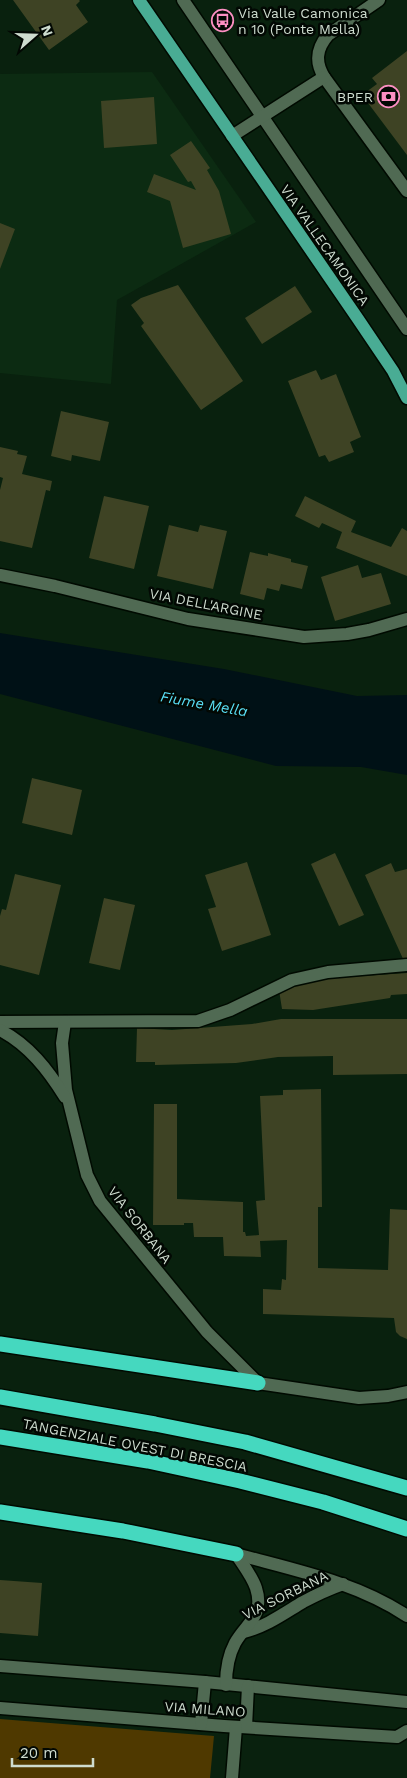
<svg xmlns="http://www.w3.org/2000/svg" width="407" height="1778" viewBox="0 0 407 1778" font-family="'Work Sans',sans-serif">
<style>
.built{fill:#0c2b12}
.green{fill:#4f3900}
.water{fill:#001116}
.building{fill:#3e4324}
.lines{fill:none;stroke-linecap:round;stroke-linejoin:round}
.minor-casing{stroke:#000a00;stroke-width:15}
.major-casing{stroke:#000a00;stroke-width:15}
.highway-casing{stroke:#000a00;stroke-width:18}
.minor{stroke:#506a53;stroke-width:12}
.major{stroke:#49ac94;stroke-width:12}
.highway{stroke:#45d8bf;stroke-width:15}
.labels{text-anchor:middle;stroke-width:5;stroke-linejoin:round;paint-order:stroke}
.poi-label{font-size:14px;fill:#cedccf;stroke:#020803;text-anchor:start}
.street-label{font-size:14px;fill:#cedccf;stroke:#020803}
.water-label{font-size:15px;font-style:italic;fill:#59def4;stroke:#020803}
</style>
<rect width="100%" height="100%" fill="#09210e"/>
<path class="built" d="M152,72L256,222L117,300L111,384L0,373V74Z"/>
<path class="green" d="M0,1719L214,1736L210,1778H0Z"/>
<path class="water" d="M0,633L224,669L357,696L407,695V775L361,767L276,766L0,694Z"/>
<g class="building">
<path d="M13,0H79L80,1L76,5L88,22L49,50Z"/>
<path d="M407,51V155L362,95L377,84L372,78Z"/>
<path d="M154,97L157,144L104,148L101,101Z"/>
<path d="M191,141L210,168L207,170L219,191L231,234L183,248L170,201L147,192L154,174L196,190L191,181L188,182L170,155Z"/>
<path d="M0,223L15,229L0,269Z"/>
<path d="M178,285L243,381L201,410L141,326L144,323L131,305L141,298Z"/>
<path d="M295,286L312,312L262,344L245,318Z"/>
<path d="M316,370L321,380L336,374L361,437L350,442L354,452L329,462L325,455L319,457L288,381Z"/>
<path d="M61,411L109,422L100,461L72,455L71,461L51,456Z"/>
<path d="M0,447L18,451L17,454L27,456L22,474L52,481L50,491L46,490L32,548L0,541V490L3,478L0,477Z"/>
<path d="M104,496L149,506L134,569L89,558Z"/>
<path d="M305,496L356,521L351,532L391,547L402,528L407,531V576L336,548L342,532L322,523L319,528L295,516Z"/>
<path d="M169,525L198,532L200,525L227,531L213,589L157,576Z"/>
<path d="M250,552L268,556V553L291,559V562L308,566L302,589L281,584L279,591L267,588L264,600L240,594Z"/>
<path d="M358,565L362,578L381,573L391,604L335,621L321,577Z"/>
<path d="M32,778L82,790L72,835L22,823Z"/>
<path d="M335,853L364,915L339,926L311,864Z"/>
<path d="M247,862L271,935L222,951L208,909L216,907L205,875Z"/>
<path d="M391,863L395,872L407,869V961H404L365,875Z"/>
<path d="M15,874L61,885L39,975L0,965V916L2,909L6,910Z"/>
<path d="M104,898L135,905L120,970L89,963Z"/>
<path d="M407,973V994L391,995L390,998L313,1010L282,1009L279,990L316,979Z"/>
<path d="M281,1019H407V1074L333,1075V1056L278,1057L236,1063L155,1065V1062H136L137,1028L172,1030L252,1024Z"/>
<path d="M321,1089L322,1207H318V1268L388,1270L390,1209L407,1210V1339L400,1336L396,1332L394,1318L263,1314V1289L281,1290L282,1279L286,1280L287,1240L260,1241L261,1257L224,1256L223,1237H194L193,1223H184V1225H153L154,1104H177V1199L243,1202V1232H245L246,1236L259,1235L256,1201L265,1200L260,1096L283,1095V1090Z"/>
<path d="M0,1580L42,1583L38,1636L0,1633Z"/>
</g>
<g class="lines">
<defs>
<g id="minor">
<path d="M183,0L407,329"/>
<path d="M379,0L328,35C316,49 315,62 324,77L407,191"/>
<path d="M232,136L324,77"/>
<path d="M0,575L55,586L188,619L304,637L347,634L369,630L407,619"/>
<path d="M0,1022L198,1021L230,1010L292,980L328,972L407,965"/>
<path d="M65,1022L62,1043L66,1090L87,1175L100,1201L207,1332L258,1383L359,1398L388,1396L407,1392"/>
<path d="M0,1030C29,1045 48,1070 65,1097"/>
<path d="M236,1554C294,1570 356,1582 407,1616"/>
<path d="M244,1632C267,1626 283,1614 303,1602C316,1595 329,1589 343,1584"/>
<path d="M0,1666L205,1682L407,1702"/>
<path d="M226,1685C226,1670 228,1656 235,1643C246,1623 265,1616 256,1588C252,1576 243,1565 236,1554"/>
<path d="M0,1708L224,1726L397,1737L407,1731"/>
<path d="M201,1724L205,1682"/>
<path d="M246,1727L248,1686"/>
<path d="M232,1778L236,1727"/>
</g>
<path id="major" d="M139,0L358,319L393,371L407,398"/>
<g id="highway">
<path d="M0,1344L258,1383"/>
<path d="M0,1397L155,1424L245,1442L407,1488"/>
<path d="M0,1437L148,1461L240,1481L323,1502L407,1529"/>
<path d="M0,1512L123,1531L236,1554"/>
</g>
</defs>
<use href="#minor" class="minor-casing"/>
<use href="#major" class="major-casing"/>
<use href="#highway" class="highway-casing"/>
<use href="#minor" class="minor"/>
<use href="#major" class="major"/>
<use href="#highway" class="highway"/>
</g>
<defs>
<symbol id="bus-ring" viewBox="-11 -11 22 22"><circle r="9.5" fill="#020803" stroke="#fc8fc2" stroke-width="1.5"/><path d="M-5-6H5V4H4V6H2V4H-2V6H-4V4H-5ZM-3.5-4V0h7V-4ZM-3.5 1.2v1.5H-2V1.2ZM2 1.2v1.5H3.5V1.2Z" fill="#fc8fc2"/></symbol>
<symbol id="bank-ring" viewBox="-11 -11 22 22"><circle r="9.5" fill="#020803" stroke="#fc8fc2" stroke-width="1.5"/><path d="M-6-4H6V4H-6ZM0-2.3a2.3 2.3 0 1 0 0 4.6a2.3 2.3 0 1 0 0-4.6Z" fill="#fc8fc2"/></symbol>
</defs>
<g fill-rule="evenodd">
<use href="#bus-ring" x="210" y="8" width="25" height="25"/>
<use href="#bank-ring" x="376" y="84" width="25" height="25"/>
</g>
<g class="labels">
<g class="poi-label">
<text x="238" y="18">Via Valle Camonica<tspan x="238" dy="16">n 10 (Ponte Mella)</tspan></text>
<text x="373" y="102" text-anchor="end">BPER</text>
</g>
<g class="street-label">
<text transform="translate(325 245) rotate(55)" y="5">VIA VALLECAMONICA</text>
<text transform="translate(206 604) rotate(11)" y="5">VIA DELL'ARGINE</text>
<text transform="translate(140 1225) rotate(52)" y="5">VIA SORBANA</text>
<text transform="translate(135 1445) rotate(11)" y="5">TANGENZIALE OVEST DI BRESCIA</text>
<text transform="translate(285 1595) rotate(-26)" y="5">VIA SORBANA</text>
<text transform="translate(205 1709) rotate(4)" y="5">VIA MILANO</text>
</g>
<g class="water-label">
<text transform="translate(204 704) rotate(10)" y="5">Fiume Mella</text>
</g>
</g>
<g transform="translate(35 35) rotate(70)" stroke="#020803" stroke-width="4" paint-order="stroke">
<path d="M0-4L9 19L0 12L-9 19Z" fill="#cedccf"/>
<text y="-8" font-size="14" font-weight="bold" text-anchor="middle" fill="#cedccf">N</text>
</g>
<path d="M12 1758v8h81v-8" fill="none" stroke="#cedccf" stroke-width="2.5"/>
<text x="20" y="1758" font-size="15" fill="#cedccf" stroke="#020803" stroke-width="4" paint-order="stroke">20 m</text>
</svg>
